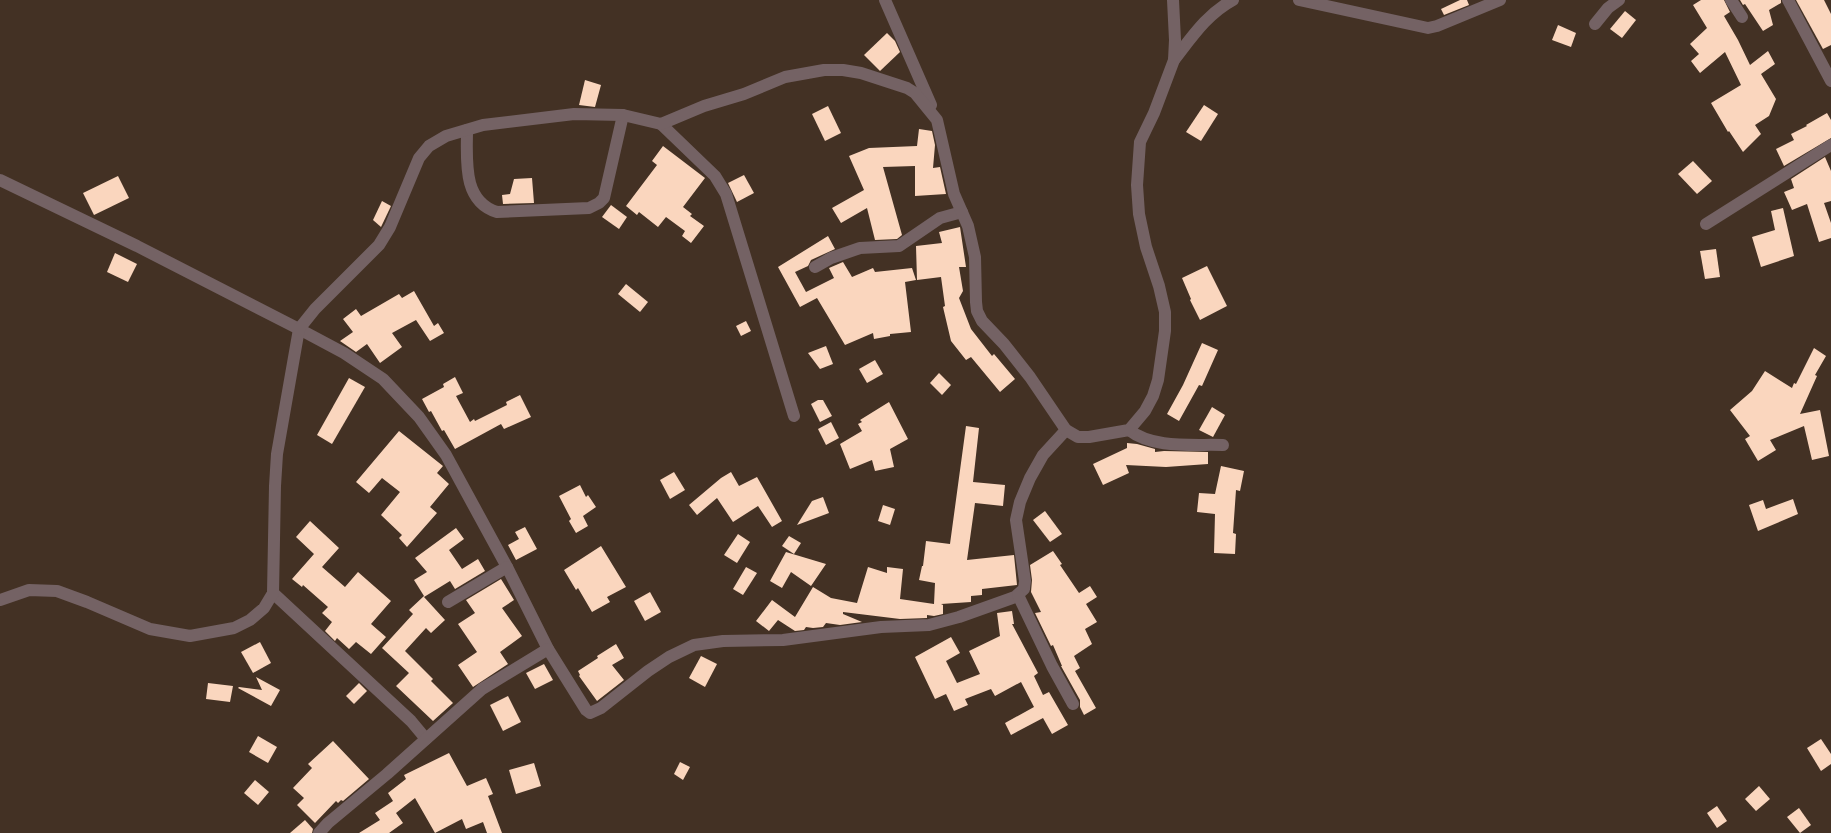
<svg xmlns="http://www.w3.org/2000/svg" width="1831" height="833" viewBox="0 0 1831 833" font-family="'IBM Plex Sans',sans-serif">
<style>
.building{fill:#fad6be}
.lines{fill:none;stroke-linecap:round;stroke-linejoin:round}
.minor{stroke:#746264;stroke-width:12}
</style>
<rect width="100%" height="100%" fill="#433124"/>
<g class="building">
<path d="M1460,0H1467L1469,5L1444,15L1441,9Z"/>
<path d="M1701,0H1724L1730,12L1724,16L1738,40L1750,65L1768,51L1775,64L1761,74L1776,99L1769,116L1755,125L1761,134L1743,152L1729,131L1728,132L1711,103L1741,85L1725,52L1700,73L1691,61L1699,54L1690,44L1707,28L1693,5Z"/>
<path d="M1740,0H1781V3L1769,10L1773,25L1763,31L1745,4L1743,5Z"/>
<path d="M1796,0H1824L1831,14V45L1823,49Z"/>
<path d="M1625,11L1636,20L1622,38L1610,29Z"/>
<path d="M1558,25L1576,33L1571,47L1552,40Z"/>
<path d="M887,33L895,41L900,52L880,71L864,55Z"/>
<path d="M585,80L601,85L595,107L579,105Z"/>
<path d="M1204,105L1218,114L1201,141L1186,132Z"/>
<path d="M828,106L841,133L825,141L812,114Z"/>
<path d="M1827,113L1831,120V138L1784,166L1776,149L1794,140L1791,134L1807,126L1806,125Z"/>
<path d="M919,129L932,131L935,145L933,168L940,167L946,194L915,196V166L883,167L902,235L897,239L875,240L867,208L841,223L832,208L864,190L849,156L869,148L917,146Z"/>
<path d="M663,146L705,178L683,207L692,214L690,216L704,226L691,243L682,236L685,231L666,217L658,227L639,212L637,215L626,206L657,165L652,161Z"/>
<path d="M1825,157L1831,171V201L1824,203L1831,223V238L1819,242L1807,204L1792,210L1784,192L1794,188L1791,179Z"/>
<path d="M1693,161L1712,181L1697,194L1678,174Z"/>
<path d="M744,175L754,193L737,202L728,183Z"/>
<path d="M118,176L129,198L94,215L83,193Z"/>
<path d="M532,178L534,203L503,204L502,195L510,194L514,179Z"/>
<path d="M382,201L391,206L381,227L373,220Z"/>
<path d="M611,205L627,217L619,229L602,217Z"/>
<path d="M1783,208L1794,256L1761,267L1752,237L1775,230L1771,211Z"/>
<path d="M960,227L966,267H959L963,291L959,298L971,329L992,356L994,354L1015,379L1000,392L971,357L966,360L951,341L943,307L945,306L941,277L917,280L916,246L942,243L939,232Z"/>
<path d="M828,236L835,249L811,260L808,266L795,272L806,292L834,278L829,268L843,262L852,277L873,268L875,272L912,268L916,280L905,282L911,332L890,334V336L874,339L873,333L845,345L817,298L800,307L778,267Z"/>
<path d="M1716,249L1720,277L1705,279L1700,251Z"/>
<path d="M115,253L137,264L128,282L107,272Z"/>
<path d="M1207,266L1227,306L1200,320L1190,300L1191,299L1182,278Z"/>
<path d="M626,284L648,302L640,312L618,294Z"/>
<path d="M414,291L434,326L438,323L444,333L430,341L416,320L392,333L402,347L380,363L367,344L356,352L340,341L353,332L343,319L356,309L361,316L399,294L402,298Z"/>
<path d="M746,321L751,331L741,336L736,326Z"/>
<path d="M1202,343L1218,350L1202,386L1199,385L1179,421L1167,414L1183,385Z"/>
<path d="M826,346L833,364L820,369L808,353Z"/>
<path d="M1814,348L1826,356L1815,375L1817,376L1800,414L1820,410L1829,456L1812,460L1804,426L1770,440L1776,450L1758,461L1745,439L1750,436L1730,410L1752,391L1765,371L1792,388L1794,383L1796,384Z"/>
<path d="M875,360L883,374L867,383L859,369Z"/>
<path d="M939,373L951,385L942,395L930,383Z"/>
<path d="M455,377L463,393L456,396L470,422L474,419L475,421L507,405L506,402L520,395L531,417L504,429L501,424L455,449L444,430L442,431L431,411L429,412L422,399L444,387L443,384Z"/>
<path d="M349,378L365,387L332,444L317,435Z"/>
<path d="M818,400H823L832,416L820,422L811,404Z"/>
<path d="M889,402L908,439L890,449L894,467L875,471L872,460L850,469L840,444L862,431L858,424L862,422L860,420Z"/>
<path d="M1212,407L1225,415L1213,437L1199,430Z"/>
<path d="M831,422L839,438L826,445L818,429Z"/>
<path d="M966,426L979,428L973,482L1005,485L1003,506L975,503L967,560L1014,555L1017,585L982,589V595L971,596V602L941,604L943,605V614L934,616L927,615V618L900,619L843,612V614L862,622L840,625L826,623L823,627L813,628L806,627L804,630L795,631L778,620L769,631L756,621L772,600L795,617L813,587L831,598L857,603L868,567L887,573V567L903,569L900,599L934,604L935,583L919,580L922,566H923L926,541L950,544Z"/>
<path d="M399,431L443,466L437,473L449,484L430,507L437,513L407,547L399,538L402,535L381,515L400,492L382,478L369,493L356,482Z"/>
<path d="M1127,443L1137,444L1155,449V452L1164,451L1208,452V464L1166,467L1126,465L1129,473L1103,485L1093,464L1127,448Z"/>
<path d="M1221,466L1244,471L1240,491L1236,490L1233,533L1236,534L1235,554L1214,553L1215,514L1197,512L1199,493L1215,494Z"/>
<path d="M674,472L685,490L670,499L660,480Z"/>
<path d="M731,472L739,486L757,477L782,521L772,527L758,506L733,522L717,498L697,515L689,505L721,478Z"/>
<path d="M580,485L586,497L588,495L596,507L583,516L588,526L576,533L569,521L571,519L559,496Z"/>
<path d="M823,497L829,513L797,525L812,501Z"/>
<path d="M1793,499L1798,514L1758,531L1749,505L1763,500L1766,509Z"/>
<path d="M883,505L895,509L890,525L878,521Z"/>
<path d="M1045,511L1062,534L1050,542L1033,520Z"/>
<path d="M310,521L339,548L322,567L345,587L358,572L391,601L371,624L386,637L371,654L356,642L349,649L337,638L335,641L325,631L332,622L322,613L328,607L303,585L302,587L292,579L314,554L296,537Z"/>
<path d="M525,527L537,549L516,560L508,545L519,539L515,532Z"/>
<path d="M456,528L464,539L449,550L462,569L478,559L485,571L455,589L450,581L424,597L445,620L431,633L426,628L405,651L433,679L431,681L453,703L433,721L396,686L409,673L382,648L413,614L409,610L424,596L414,580L427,572L415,558Z"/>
<path d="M738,534L750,542L737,563L724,555Z"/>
<path d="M789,536L801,543L794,554L782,546Z"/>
<path d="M601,546L626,587L607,597L610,602L592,612L578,588L576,590L564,570Z"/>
<path d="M1053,551L1062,564L1060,565L1079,593L1090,586L1097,597L1086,604L1097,622L1085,629L1092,644L1074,656L1080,668L1075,671L1096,708L1084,715L1080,707V700L1061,666H1062L1053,645L1051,646L1035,613L1041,612L1031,592L1032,580L1030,565Z"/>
<path d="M786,552L826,564L811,586L791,572L782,588L770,581Z"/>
<path d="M746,567L757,573L743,595L733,589Z"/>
<path d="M501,579L514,600L502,608L522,636L500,652L508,664L473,687L458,665L477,652L458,624L475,613L466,600Z"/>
<path d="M650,592L661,612L645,621L634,601Z"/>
<path d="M1012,611L1014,624H1012L1038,673L1034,676L1043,695L1049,692L1068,725L1052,734L1043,718L1011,735L1005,723L1034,707L1021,682L995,696L991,689L965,699L968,705L954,711L946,694L935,699L915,657L951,637L960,653L946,661L957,683L980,674L969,651L1000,636L997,613Z"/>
<path d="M260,642L271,663L253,673L241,652Z"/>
<path d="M616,644L624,658L612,665L624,680L597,701L579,676L580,675L578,671L598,658L597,656Z"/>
<path d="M701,656L717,664L705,687L689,678Z"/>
<path d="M544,664L553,680L535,689L526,673Z"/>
<path d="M256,677L280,690L271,706L238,688L239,687L262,690Z"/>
<path d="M208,683L233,686L230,702L206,699Z"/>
<path d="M359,683L367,691L354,704L346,696Z"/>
<path d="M508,696L521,722L503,731L490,705Z"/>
<path d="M258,736L277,747L268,763L249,752Z"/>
<path d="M1821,739L1831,754V764L1821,771L1807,748Z"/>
<path d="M333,741L369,779L343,801L341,800L338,803L336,801L315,823L297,805L304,798L293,788L312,768L308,764Z"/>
<path d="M449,753L467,786L486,778L493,794L488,796L502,833H487L483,822L466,829L462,819L435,833L415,798L396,813L403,823L389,833H359L380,820L375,813L393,801L388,793L406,779L404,775Z"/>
<path d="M680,762L690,767L683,780L674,774Z"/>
<path d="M534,763L541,786L516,794L509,770Z"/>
<path d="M255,780L269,792L258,805L244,793Z"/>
<path d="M1759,786L1770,799L1756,811L1745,799Z"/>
<path d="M1717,806L1727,821L1717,828L1707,813Z"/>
<path d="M1799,808L1811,825L1800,833L1787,817Z"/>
<path d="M305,820L313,829L312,833H290Z"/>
</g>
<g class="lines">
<g class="minor">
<path d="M885,0L931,105"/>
<path d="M1299,0L1428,28L1437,26L1500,0"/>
<path d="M1731,0L1742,17"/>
<path d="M1788,0L1831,81"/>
<path d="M1595,24L1608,8L1619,0"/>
<path d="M1174,60C1192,37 1207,14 1233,0"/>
<path d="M661,124L715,176L726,194L794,416"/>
<path d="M467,130C467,160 462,201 497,212L589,208L599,203L604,198L623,115"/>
<path d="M0,180L137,246L299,329L344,353L383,379L419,417L446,455L507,567L548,649L586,710L590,713L601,708L648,671L669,657L694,645L723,641L783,640L881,627L929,625L959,617L1015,597L1024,589L1025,581L1016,520L1020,502L1030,478L1043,455L1066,430"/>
<path d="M1706,224L1831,145"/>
<path d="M815,267L831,258L860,248L899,246L940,218L962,212"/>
<path d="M1129,430C1153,449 1193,444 1223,445"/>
<path d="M273,593L411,721L426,739"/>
<path d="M1018,595L1052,666L1073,704"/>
<path d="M0,600L29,590L57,591L87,602L150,629L190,636L234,628L250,620L264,608L273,593L275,486L277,454L299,329L315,309L379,245L390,227L419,158L429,146L446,136L483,125L574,114L623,115L661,124L704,106L744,94L785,77L824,70H843L861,73L907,88L915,93L937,120L954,194L968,226L975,257L976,302L977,311L982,321L1004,344L1030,377L1066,430L1078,437H1089L1129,430L1145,411L1153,396L1158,380L1165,331V312L1159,286L1146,247L1139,214L1137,185L1140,142L1154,113L1174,60L1175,40L1173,0"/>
<path d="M448,602L507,567"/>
<path d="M319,833L328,823L387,774L482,689L548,649"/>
</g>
</g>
</svg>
